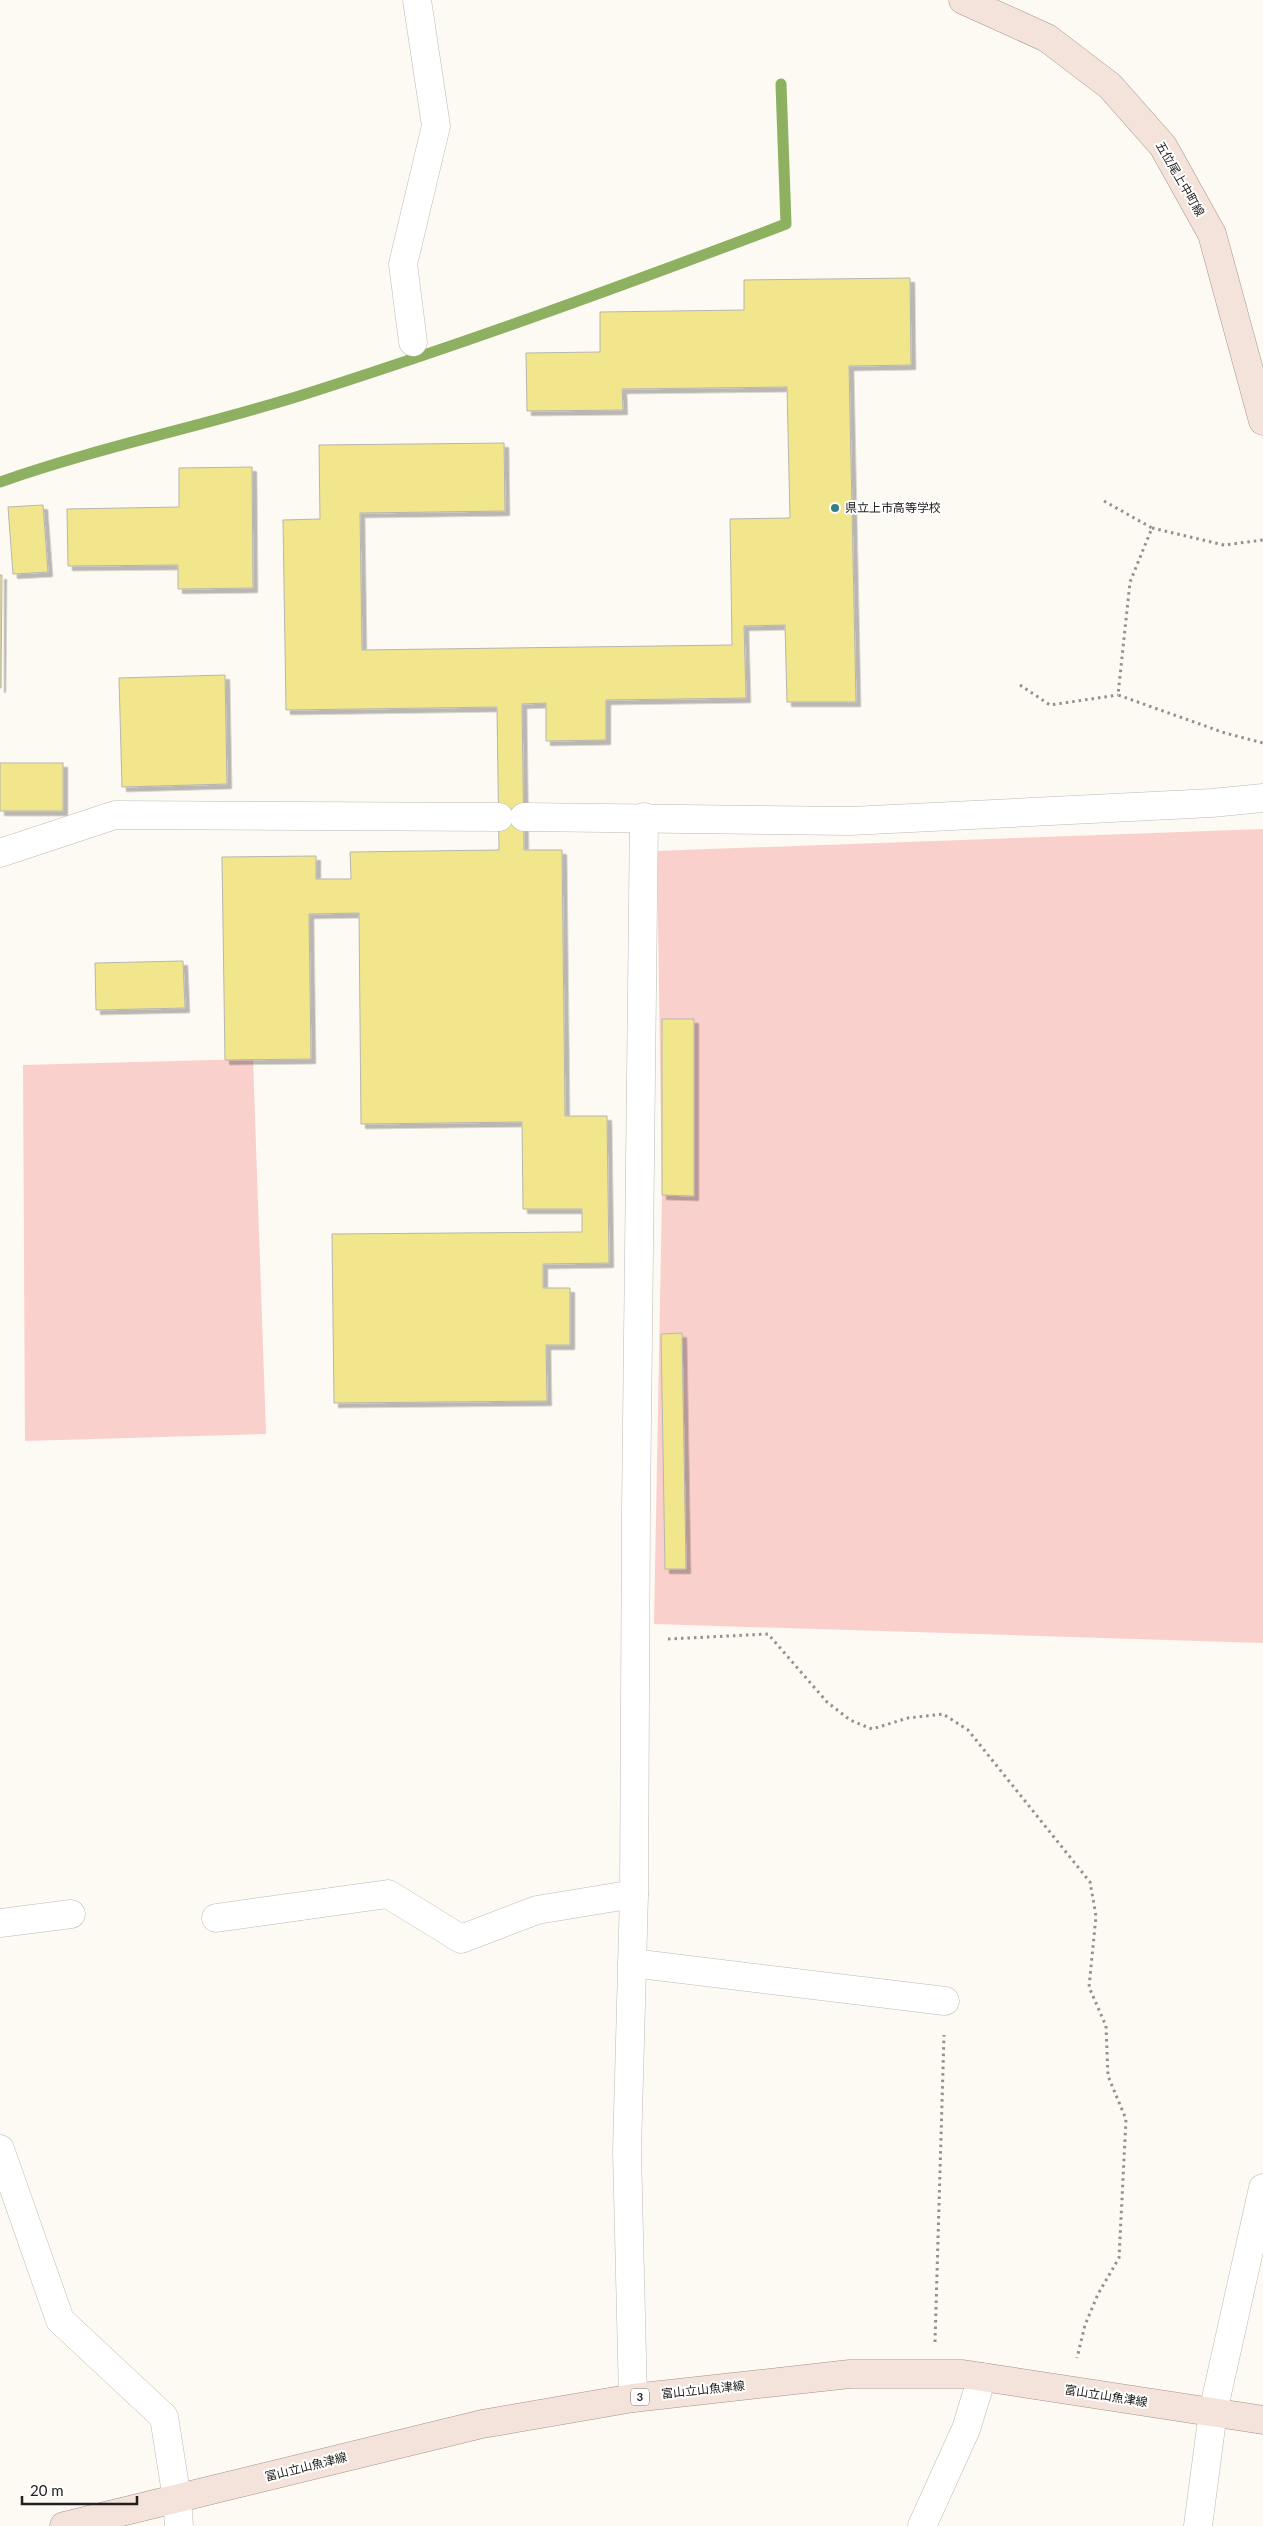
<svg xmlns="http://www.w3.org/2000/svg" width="1263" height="2526" viewBox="0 0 1263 2526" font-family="Lato,'Noto Sans JP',sans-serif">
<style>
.green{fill:#fad0cd}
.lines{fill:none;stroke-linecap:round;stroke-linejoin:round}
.stream{stroke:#8db061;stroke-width:11}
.building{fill:#f1e68c;stroke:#b7b6b0;filter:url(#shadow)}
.minor-casing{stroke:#bebab5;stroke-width:29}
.major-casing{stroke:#a5938a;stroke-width:29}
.path{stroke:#94918d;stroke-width:3;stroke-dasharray:2.5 4;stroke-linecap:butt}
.minor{stroke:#fff;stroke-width:28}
.major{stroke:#f4e3db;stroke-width:28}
.poi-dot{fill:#367d87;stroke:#fff;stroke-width:2}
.labels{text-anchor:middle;stroke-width:4;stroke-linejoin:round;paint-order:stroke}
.shield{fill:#fff;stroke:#646462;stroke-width:1}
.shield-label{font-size:11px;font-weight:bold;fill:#22211f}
.street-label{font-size:12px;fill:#22211f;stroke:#fff}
.poi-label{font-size:12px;fill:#22211f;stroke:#fff;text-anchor:start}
</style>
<defs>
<filter id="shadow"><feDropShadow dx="4.5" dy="4.5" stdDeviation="0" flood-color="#0004"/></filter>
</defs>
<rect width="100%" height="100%" fill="#fdf9f3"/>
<g class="green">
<path d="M1263,829V1643L654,1624L662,1195L657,851Z"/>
<path d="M253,1059L266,1434L25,1441L23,1065Z"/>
</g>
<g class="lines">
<path class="stream" d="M0,482C97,448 198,427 296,397C461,345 624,285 786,224L781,84"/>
</g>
<g class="building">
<path d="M910,278L911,365L849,366L856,702H787L785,625L744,626L746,698L606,700V740L546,741V703L522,704L524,850H562L565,1116H607L609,1263L543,1264V1288H570V1345H546L547,1401L334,1403L332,1234L582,1232V1209H523L522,1122L361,1124L359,913L309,914L311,1059L225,1060L222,857L316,856V879H351L350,852L499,850L497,707L286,710L283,520L320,519L319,445L504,443L505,511L360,513L362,650L732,645L730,519L790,518L787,387L622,389L623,410L527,411L526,353L600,352V312L744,310V280Z"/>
<path d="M252,467L253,588L178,589V565L68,566L67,509L179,507V468Z"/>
<path d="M43,505L48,572L13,574L8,507Z"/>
<path d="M0,575H2L1,688H0Z"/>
<path d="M225,675L227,784L122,787L119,678Z"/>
<rect x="0" y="763" width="63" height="48"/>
<path d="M183,961L185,1008L96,1010L95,963Z"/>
<path d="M662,1019H694V1196L662,1195Z"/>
<path d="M682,1333L686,1569H665L661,1334Z"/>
</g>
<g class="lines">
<defs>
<g id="minor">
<path d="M413,342L403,264L436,126L417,0"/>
<path d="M524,817L851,821L1212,803L1263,798"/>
<path d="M0,853L115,815L499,817"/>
<path d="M216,1918L388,1894L461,1939L537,1910L634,1894"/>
<path d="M0,1923L71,1914"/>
<path d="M632,1963L945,2001"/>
<path d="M0,2149L60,2320L164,2417L177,2499L179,2526"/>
<path d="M633,2398L627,2151L634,1894L636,1510L644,817"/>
<path d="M922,2526L966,2429L982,2377"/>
<path d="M1198,2526L1213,2412L1263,2188"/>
</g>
<g id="major">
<path d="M963,0L1047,38L1110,86L1163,146L1212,234L1263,421"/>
<path d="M64,2526L482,2424L633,2398L850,2374H963L1263,2420"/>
</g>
</defs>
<use href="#minor" class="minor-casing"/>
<use href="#major" class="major-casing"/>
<g class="path">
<path d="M1104,501L1152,528L1130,582L1118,695L1225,733L1263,743"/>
<path d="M1152,528L1224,545L1263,540"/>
<path d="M1020,685L1050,705L1118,695"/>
<path d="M668,1639L768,1634L827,1702L850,1720L872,1729L908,1718L943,1714L968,1730L1090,1882L1096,1916L1089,1987L1106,2026L1108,2076L1126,2119L1119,2258L1098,2294L1085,2325L1077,2358"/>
<path d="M935,2342L944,2035"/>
</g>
<use href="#minor" class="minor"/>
<use href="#major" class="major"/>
</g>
<circle class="poi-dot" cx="835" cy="508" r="5"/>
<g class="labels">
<rect class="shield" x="631" y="2388.5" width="18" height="17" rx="4"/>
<g class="shield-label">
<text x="640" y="2401">3</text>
</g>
<g class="street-label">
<text transform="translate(1180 179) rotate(60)" y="4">五位尾上中町線</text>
<text transform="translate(703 2390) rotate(-6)" y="4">富山立山魚津線</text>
<text transform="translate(1106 2396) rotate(9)" y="4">富山立山魚津線</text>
<text transform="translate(306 2467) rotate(-14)" y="4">富山立山魚津線</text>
</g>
<g class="poi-label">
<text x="845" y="512">県立上市高等学校</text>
</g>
</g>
<path d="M22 2496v8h115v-8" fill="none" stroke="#22211f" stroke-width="2.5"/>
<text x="30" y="2496" font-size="15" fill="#22211f" stroke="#ffffff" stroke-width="4" paint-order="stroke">20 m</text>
</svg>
